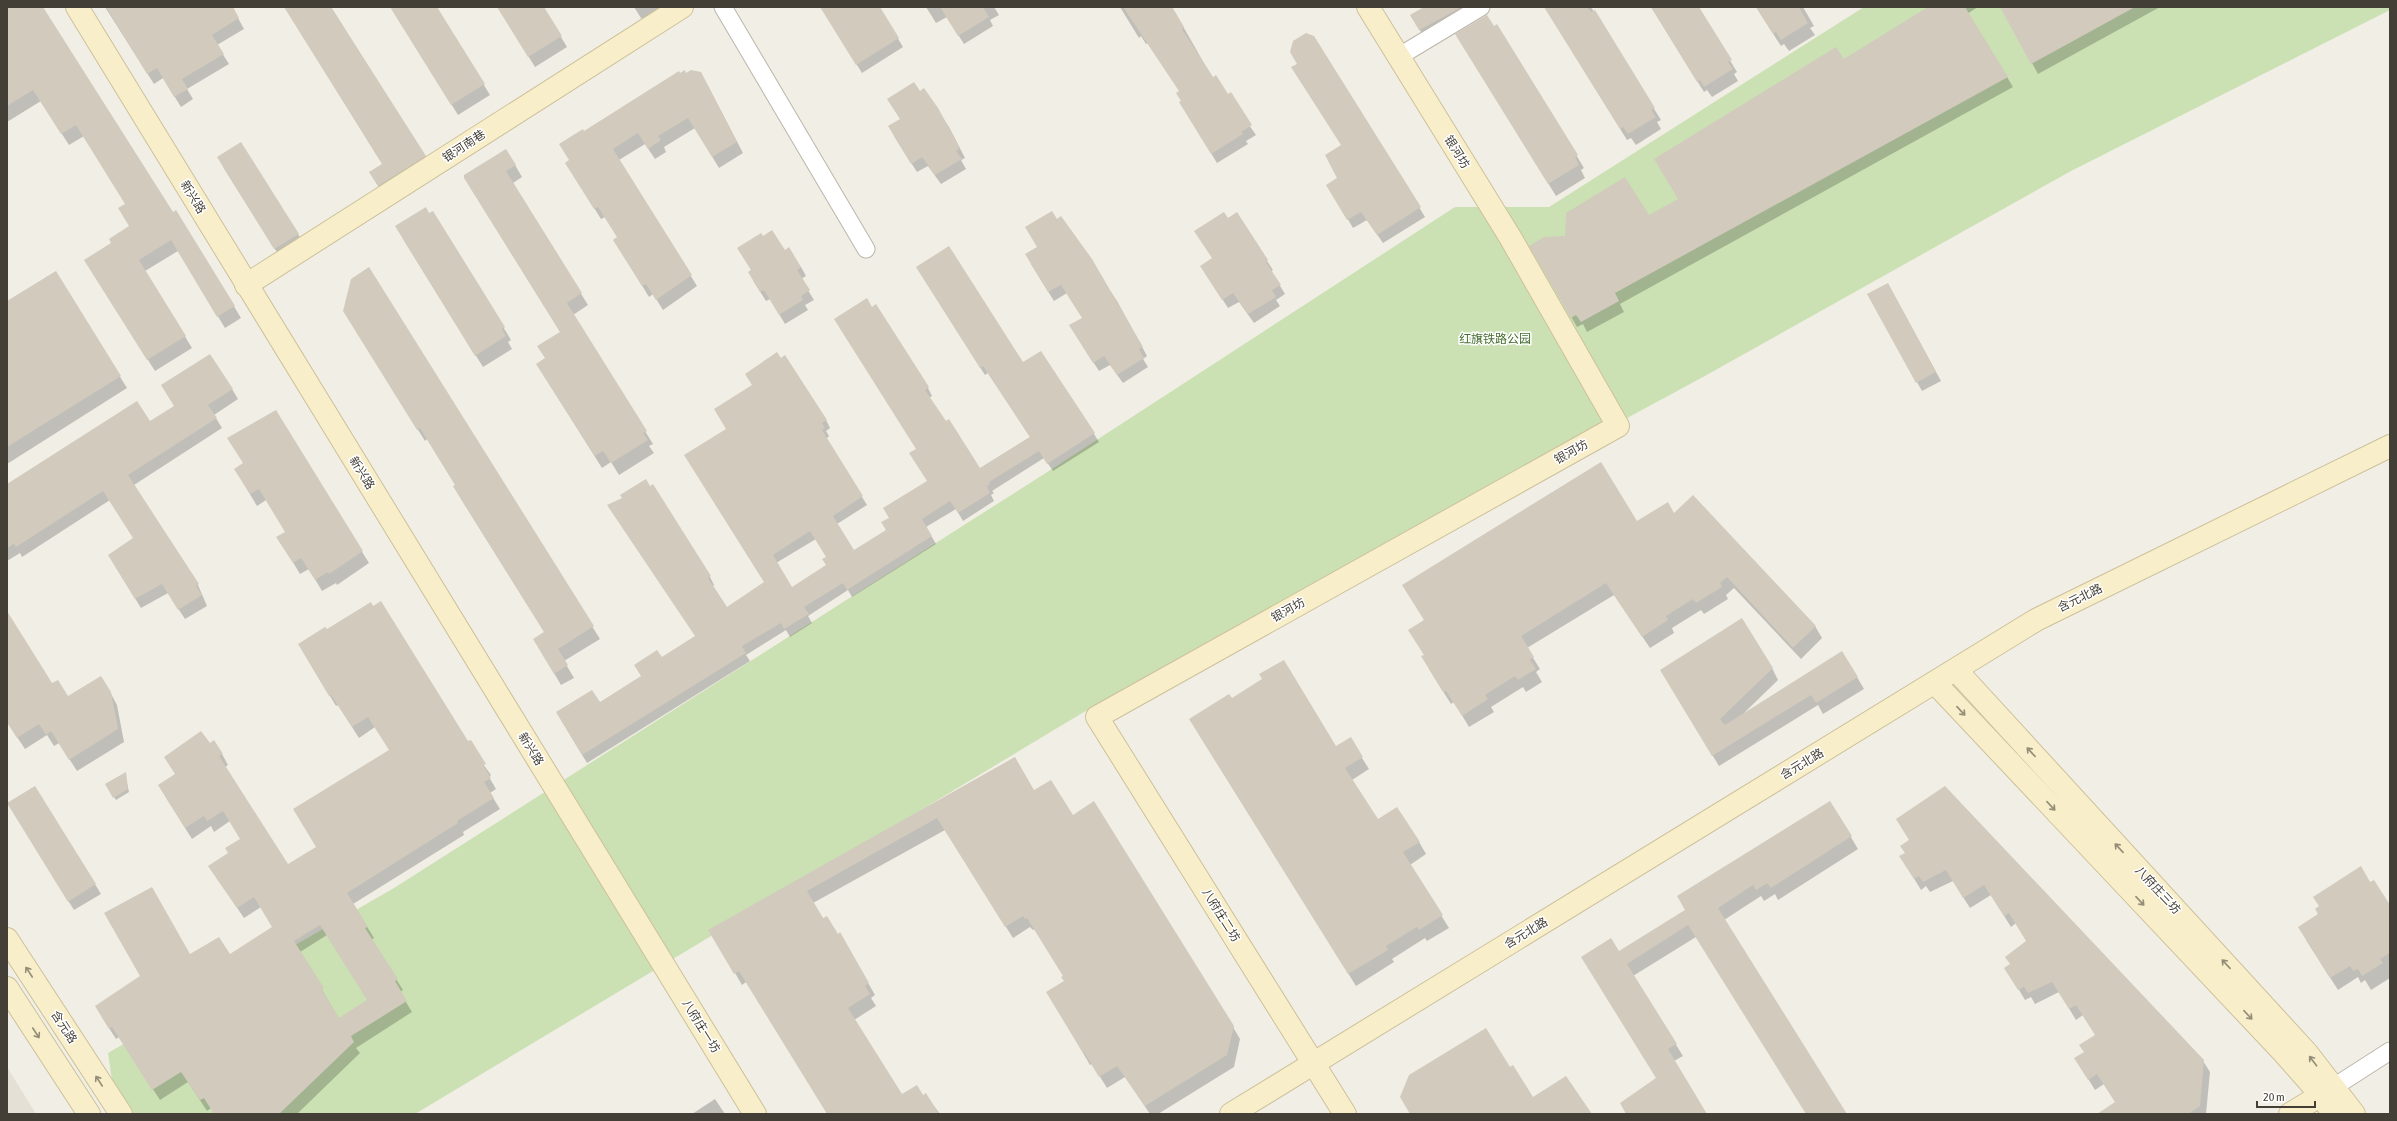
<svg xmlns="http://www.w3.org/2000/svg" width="2397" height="1121" viewBox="0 0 2397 1121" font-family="'Asap Condensed','Noto Sans SC',sans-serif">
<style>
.residential{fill:#e5e0d5}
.green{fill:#cbe1b3}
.shadow{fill:#0003;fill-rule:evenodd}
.building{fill:#d1cabd;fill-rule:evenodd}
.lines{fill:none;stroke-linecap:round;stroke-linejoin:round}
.street-casing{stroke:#bcb6aa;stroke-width:19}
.secondary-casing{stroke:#ccc19a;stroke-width:24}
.street{stroke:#fff;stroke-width:17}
.secondary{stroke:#f8eec9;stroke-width:22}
.oneway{stroke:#948e78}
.labels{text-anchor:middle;stroke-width:3;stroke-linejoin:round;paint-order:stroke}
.street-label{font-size:12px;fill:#433f36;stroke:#fff}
.park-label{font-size:12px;fill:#466e30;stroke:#fff}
</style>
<rect width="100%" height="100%" fill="#f1eee6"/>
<path class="residential" d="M7,1067L36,1114H7Z"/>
<path class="green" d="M1864,7H2390V10L2071,171L1703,377L1094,706L415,1114H117L108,1053L394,888L1052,469L1455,207H1549Z"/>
<g class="shadow">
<path d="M7,7H42L173,213L176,211L241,318L225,328L178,251L145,271L192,348L155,371L92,272L112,243L130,227L126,204L84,136L69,145L41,101L7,122Z"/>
<path d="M105,7H232L244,29L217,45L229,64L187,89L193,99L181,107L163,78L154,84Z"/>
<path d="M285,7H331L431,166L385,195L376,183L383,165Z"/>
<path d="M391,7H436L490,95L458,115Z"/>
<path d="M498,7H543L567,47L535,67Z"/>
<path d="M634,7H685L648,29Z"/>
<path d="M821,7H879L903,47L862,73Z"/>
<path d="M926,7H994L999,15L990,20L993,26L964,44L947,17L936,23Z"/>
<path d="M1120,7H1172L1213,79L1228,95L1256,135L1246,141L1248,144L1217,163L1186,112L1180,92L1148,43L1146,44L1141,36L1139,38Z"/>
<path d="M1426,7H1480L1426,40L1411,16Z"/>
<path d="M1545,7H1591L1661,120L1657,122L1661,129L1636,145L1631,138L1627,140Z"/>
<path d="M1651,7H1698L1737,72L1734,74L1738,81L1712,97L1707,90L1704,92Z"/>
<path d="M1756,7H1803L1814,26L1810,28L1815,35L1789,51L1784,44L1781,46Z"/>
<path d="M1930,7H1978L1930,37L2007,77L2013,87L1620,304L1624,312L1587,332L1583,324L1577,327L1531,246L1649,217L1680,200L1843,60Z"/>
<path d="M2012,7H2160L2038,74L2004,11Z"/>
<path d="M1497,25L1584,168L1581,170L1585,178L1556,196L1464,47Z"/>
<path d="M1314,37L1425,217L1383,243L1367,220L1353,228L1333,194L1338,179L1342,146L1298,64Z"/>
<path d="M680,74H686L707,84L743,153L719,168L695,128L664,147L666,152L655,159L645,144L619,160L697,286L663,310L653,294L649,297L621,251L618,238L605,217L601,219L573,174L570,161L584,132Z"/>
<path d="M924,90L949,127L965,158L961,160L966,169L941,184L928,166L917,172L894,136L901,119Z"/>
<path d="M515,165L522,177L513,183L588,305L573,315L653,444L649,446L654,453L619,475L611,462L602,468L544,376L546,359L561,333L472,190Z"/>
<path d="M223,167L298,234L303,243L280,257Z"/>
<path d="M1237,213L1267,261L1273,270L1271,271L1285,294L1276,300L1280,306L1254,323L1239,302L1228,308L1207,275L1213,259Z"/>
<path d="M1061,218L1117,301L1147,356L1143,359L1148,367L1123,383L1110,365L1099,371L1076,335L1083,318L1067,293L1054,301L1031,264L1038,247L1057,220Z"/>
<path d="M448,236L511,340L508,342L512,349L483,367L403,239Z"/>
<path d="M763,237L784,252L801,267L806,276L801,279L814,300L805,305L808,310L785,324L770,299L766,301L754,282L752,271Z"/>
<path d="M369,268L600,639L564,661L574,678L561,685L541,651L545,633L461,499L454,487L456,486L427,439L425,441L351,323Z"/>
<path d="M917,268L1023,363L1094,434L1099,442L1053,471L1044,458L992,491L994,493L991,495L994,501L963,521L956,509L926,527L936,544L852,597L848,590L808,616L812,623L790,637L786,630L746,655L750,661L587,763L557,713L600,703L642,677L661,658L696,636L613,513L710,577L714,585L713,586L727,608L765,583L690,463L826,420L830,428L826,431L829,436L826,439L867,505L837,524L854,551L887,531L890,518L928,482L917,449L840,328L928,388L932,396L929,398L979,469L1030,437L988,373L985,375ZM816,539L827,557V566L791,589L776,563Z"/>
<path d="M55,272L127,388L7,464V302Z"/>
<path d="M1893,293L1941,381L1922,391L1868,294Z"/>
<path d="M232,389L238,399L214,415L222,428L134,485L198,585L207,606L185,619L168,593L141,608L115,566L134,538L110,500L22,557L20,553L7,561V486L149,422Z"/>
<path d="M275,411L369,563L337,585L336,583L322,591L309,569L300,574L285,549L286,532L266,500L257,506L242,481L243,464Z"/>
<path d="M1674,515L1815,626L1822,638L1801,659L1734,588L1726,595L1728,599L1704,614L1701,610L1672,628L1674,633L1650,648L1614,595L1527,648L1540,669L1536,672L1542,682L1526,692L1523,687L1491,707L1494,712L1469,727L1454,702L1451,704L1429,669L1636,522Z"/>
<path d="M7,613L52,684L68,697L110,692L117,705L124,742L77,771L59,743L54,746L47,735L25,749L7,722Z"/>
<path d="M299,644L468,743L491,775L489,777L496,789L490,793L500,809L463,832L464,835L353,904L374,938L371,940L403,990L400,992L412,1012L356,1048L360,1053L297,1114H215L211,1108L207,1111L188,1082L160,1100L119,1037L116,1039L102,1017L190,955L230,956L273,928L261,907L244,918L216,877L229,853L241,839L230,821L214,832L211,826L192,839L165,796L175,774L209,745L222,754L228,765L225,767L288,866L317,847L390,750L375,727L359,738L338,705L336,706ZM327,935L368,1000L339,1019L300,952Z"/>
<path d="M1772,668L1778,680L1743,714L1857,677L1864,689L1823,714L1818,705L1719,766L1668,682Z"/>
<path d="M1231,699L1362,758L1369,769L1352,780L1377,821L1419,842L1426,854L1410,865L1449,928L1427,941L1425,938L1392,959L1394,962L1356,986L1197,731Z"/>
<path d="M1014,758L1034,792L1073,817L1233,1027L1240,1039L1234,1067L1158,1114H1150L1125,1077L1107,1088L1092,1064L1090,1065L1048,992L1065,981L1064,977L1035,929L1033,930L1030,927L1013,938L945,830L813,903L823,919L838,935L840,934L875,995L871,998L876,1006L854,1020L901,1096L923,1097L926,1095L940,1114H828L746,982L742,985L710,930Z"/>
<path d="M125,774L129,792L116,800L106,785Z"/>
<path d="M35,787L101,894L74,910L14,813Z"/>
<path d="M1945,788L2203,1061L2210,1072L2206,1114H2099L2116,1103L2104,1084L2095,1090L2082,1069L2085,1053L2096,1035L2083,1015L2076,1020L2059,992L2035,1004L2031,997L2025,1000L2006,968L2011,965L2027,941L2016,923L2011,927L1991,895L1970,908L1953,881L1930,892L1926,886L1921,890L1907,867L1906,853L1910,841Z"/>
<path d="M1830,802L1858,849L1778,900L1775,894L1764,901L1761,896L1724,920L1846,1114H1807L1696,937L1633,976L1683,1056L1674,1061L1706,1114H1627L1657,1078L1619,952L1686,910Z"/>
<path d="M2370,883L2390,907V978L2371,990L2365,980L2361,983L2358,977L2338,990L2306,940Z"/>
<path d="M715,1099L725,1114H692Z"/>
</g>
<g class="building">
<path d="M7,7H43L173,212L176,210L235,306L217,317L171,240L139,260L186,336L147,360L84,260L111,243L109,239L129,226L118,208L125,204L76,125L61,134L33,90L7,106Z"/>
<path d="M106,7H233L239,18L212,35L224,54L182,79L188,89L174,97L157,68L147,74Z"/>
<path d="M284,7H331L426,156L378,186L369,172L382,164Z"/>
<path d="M390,7H437L485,84L451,105Z"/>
<path d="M497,7H544L562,36L528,57Z"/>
<path d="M820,7H880L899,38L856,65Z"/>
<path d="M940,7H983L989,17L958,36Z"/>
<path d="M1123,7H1172L1184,27L1182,29L1213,77L1216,75L1228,94L1231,92L1252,125L1241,132L1243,134L1211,154L1179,102L1181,101L1176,93L1179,91Z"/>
<path d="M1424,7H1462L1419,30L1410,15Z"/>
<path d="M1544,7H1587L1591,12L1595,10L1655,108L1651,110L1656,117L1628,134L1623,127L1620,129Z"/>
<path d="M1651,7H1699L1732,60L1728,62L1733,69L1704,87L1700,80L1697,82Z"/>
<path d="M1756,7H1799L1808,23L1781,40L1776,32L1773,34Z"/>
<path d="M1928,7H1965L2008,77L1615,293L1619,301L1581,322L1576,315L1571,318L1529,246L1544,237L1565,236L1566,213L1625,177L1649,215L1678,199L1654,159L1836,47L1844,59Z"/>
<path d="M2000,7H2135L2031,64Z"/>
<path d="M1487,15L1494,26L1497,24L1578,155L1575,157L1579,165L1548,184L1455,34Z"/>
<path d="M1306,33L1314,36L1421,207L1377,235L1361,212L1347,220L1326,185L1337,178L1325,155L1341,145L1291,67L1297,64L1290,52L1293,41Z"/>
<path d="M685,70L686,73L691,70L701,72L737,142L712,157L688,118L658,136L661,140L648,149L638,133L613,149L692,275L656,300L646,284L642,286L613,240L617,237L598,207L594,209L565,163L569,160L559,144L583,129L584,131L679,71L680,73Z"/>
<path d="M914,82L920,91L924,88L938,108L960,148L956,151L962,159L935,175L922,157L911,164L888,126L900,119L887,99Z"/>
<path d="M241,142L299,234L274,249L217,157Z"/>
<path d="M506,149L516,165L506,171L582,293L567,303L647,431L643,433L648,440L611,463L603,451L595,456L536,364L545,358L537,346L560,332L464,178V175Z"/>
<path d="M426,207L429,213L433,211L505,327L502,329L506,336L475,356L395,226Z"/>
<path d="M1052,211L1057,219L1061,216L1092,259L1143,347L1139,349L1144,358L1117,375L1104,356L1093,363L1069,325L1082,318L1061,285L1048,292L1025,254L1037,247L1025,227Z"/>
<path d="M1224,212L1228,218L1237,212L1268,260L1266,262L1281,285L1272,290L1276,297L1248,314L1233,293L1222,300L1200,266L1212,258L1194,231Z"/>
<path d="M772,230L785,250L789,247L801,267L797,270L810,290L801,296L803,300L779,315L764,290L760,292L748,272L751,270L737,248L761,233L763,236Z"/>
<path d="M949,246L1023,362L1041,351L1095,433L1047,464L1039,451L989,482L990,484L987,486L990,493L958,513L950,501L922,519L932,536L847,590L843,583L804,607L809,614L784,629L781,623L742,646L746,653L582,755L556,712L592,690L600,702L641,676L634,665L657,650L662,657L695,636L607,505L622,498L620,495L646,479L650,486L653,484L711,576L708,578L727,607L764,582L684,455L726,429L714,409L752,385L745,374L777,352L781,358L785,355L827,420L822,423L825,428L822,430L863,496L833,516L854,550L886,530L881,522L889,518L883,508L927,481L909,453L916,449L834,319L867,298L872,307L876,304L929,387L925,390L946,421L949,419L980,468L1030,437L983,366L980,368L916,267ZM810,531L826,557L822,559L826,565L792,587L773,555Z"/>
<path d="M369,267L594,626L558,649L568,665L554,674L533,639L544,632L453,486L455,485L420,428L417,430L343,311L351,279Z"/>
<path d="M56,271L121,376L7,447V301Z"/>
<path d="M1888,283L1936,372L1916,383L1867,294Z"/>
<path d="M210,354L233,389L208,405L217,418L128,475L199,584L196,586L202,595L178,610L162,584L135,599L108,555L133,538L103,491L16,547L14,544L7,548V484L137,401L150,421L174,406L161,385Z"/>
<path d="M276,410L363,551L329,574L328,572L315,580L301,558L293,563L276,537L285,532L259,489L250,494L234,469L243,463L227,438Z"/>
<path d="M1601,462L1637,521L1668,502L1674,513L1693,495L1816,626L1793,648L1727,577L1720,583L1722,587L1696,603L1693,599L1666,616L1668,620L1642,637L1606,583L1521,636L1534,657L1530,660L1536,669L1518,680L1515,676L1485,695L1488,699L1462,716L1446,691L1443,692L1421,656L1424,655L1408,630L1424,620L1402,585Z"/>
<path d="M381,601L468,741L471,740L486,764L483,765L491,778L484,782L494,798L457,821L458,823L347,893L368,927L365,928L398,979L395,981L407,1001L351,1036L354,1042L279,1114H214L204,1098L200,1100L181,1072L152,1090L112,1027L109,1029L95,1006L140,976L104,913L152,887L190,954L219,937L230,954L272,927L254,897L237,908L208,866L228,853L225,848L240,839L223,811L207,821L204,816L185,828L158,785L175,774L164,757L201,731L210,743L214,740L223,754L219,756L288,864L316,847L293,809L389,750L368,717L352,727L331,695L329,696L298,644L325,627L327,629L371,602L373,606ZM320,925L367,1000L339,1018L322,990L324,988L294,941Z"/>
<path d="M7,611L52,683L58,680L68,696L101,676L111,692L118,729L69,760L51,731L46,735L39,724L17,738L7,722Z"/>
<path d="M1742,618L1773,668L1720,719L1725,725L1842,651L1858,677L1816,703L1811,695L1712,756L1660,670Z"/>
<path d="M1284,660L1336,746L1351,737L1363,757L1345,768L1378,819L1397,807L1420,842L1403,852L1443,915L1419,930L1417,927L1386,946L1388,950L1348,974L1189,719L1229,694L1232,698L1262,679L1259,674Z"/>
<path d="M1015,757L1034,790L1051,780L1073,815L1094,801L1234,1026L1227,1055L1145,1106L1117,1066L1099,1077L1084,1052L1083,1053L1046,992L1064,981L1061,977L1063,976L1027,918L1025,919L1023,916L1005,927L937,818L807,891L823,918L827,916L838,934L840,932L869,983L865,986L870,994L848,1008L902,1094L917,1085L923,1095L926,1093L939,1114H827L739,971L734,974L708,930Z"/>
<path d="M126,772L128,789L113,798L105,784Z"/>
<path d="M35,786L96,884L68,902L7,803Z"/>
<path d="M1945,786L2204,1060L2200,1106L2188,1114H2097L2115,1102L2097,1074L2088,1080L2074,1058L2084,1052L2079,1045L2095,1035L2076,1005L2069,1009L2052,982L2028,993L2024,987L2018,990L2004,968L2010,964L2005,957L2026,941L2009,913L2004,916L1984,885L1963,898L1946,870L1923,882L1919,876L1914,879L1899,856L1905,853L1900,846L1909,840L1896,819Z"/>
<path d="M1830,801L1852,836L1771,888L1767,883L1756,890L1753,885L1718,908L1847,1114H1806L1688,925L1627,964L1677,1044L1668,1049L1707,1114H1626L1620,1103L1656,1078L1581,957L1611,938L1619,951L1685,910L1677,896Z"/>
<path d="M2361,866L2370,882L2374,880L2390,905V953L2380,959L2383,963L2362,976L2358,969L2353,971L2350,966L2330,978L2298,927L2318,914L2315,909L2319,906L2313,897Z"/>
<path d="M1486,1028L1510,1067L1513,1065L1533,1097L1566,1076L1592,1114H1410L1400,1097L1409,1075Z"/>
</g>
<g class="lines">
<defs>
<g id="street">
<path d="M723,7L866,249"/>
<path d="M1398,57L1481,7"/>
<path d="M2323,1094L2390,1051"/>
</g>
<g id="secondary">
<path d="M77,7L755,1114"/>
<path d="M246,285L682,7"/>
<path d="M1956,670L2307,1053L2354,1114"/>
<path d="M1935,683L2283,1052L2321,1095L2333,1114"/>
<path d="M7,939L121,1114"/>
<path d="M7,988L89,1114"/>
<path d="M1231,1114L2036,620L2390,446"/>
<path d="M1345,1114L1097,717L1618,426L1510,237L1368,7"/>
<path d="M2290,1114L2321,1095"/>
</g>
</defs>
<use href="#street" class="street-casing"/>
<use href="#secondary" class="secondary-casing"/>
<use href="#street" class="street"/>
<use href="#secondary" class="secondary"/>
</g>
<defs><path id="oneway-shaft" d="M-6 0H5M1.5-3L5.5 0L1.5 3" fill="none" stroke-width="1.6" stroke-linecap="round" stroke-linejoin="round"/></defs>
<g class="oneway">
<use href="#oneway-shaft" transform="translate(1961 711) rotate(47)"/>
<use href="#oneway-shaft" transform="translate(2031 752) rotate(-133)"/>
<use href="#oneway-shaft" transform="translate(2051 806) rotate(47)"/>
<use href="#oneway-shaft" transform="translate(2119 848) rotate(-133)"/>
<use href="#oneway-shaft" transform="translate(2140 901) rotate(47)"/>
<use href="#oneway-shaft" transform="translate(2226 964) rotate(-133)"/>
<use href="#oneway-shaft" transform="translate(29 972) rotate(-123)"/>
<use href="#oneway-shaft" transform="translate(2248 1015) rotate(47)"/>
<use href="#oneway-shaft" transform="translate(36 1033) rotate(57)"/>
<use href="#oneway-shaft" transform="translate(2313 1061) rotate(-127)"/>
<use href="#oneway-shaft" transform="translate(99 1081) rotate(-123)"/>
</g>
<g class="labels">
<g class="street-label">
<text transform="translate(464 146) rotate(-33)" y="4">银河南巷</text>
<text transform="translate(1457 152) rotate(58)" y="4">银河坊</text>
<text transform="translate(193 197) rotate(59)" y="4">新兴路</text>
<text transform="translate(1571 452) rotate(-29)" y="4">银河坊</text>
<text transform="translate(362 473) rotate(58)" y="4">新兴路</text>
<text transform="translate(2080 598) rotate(-26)" y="4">含元北路</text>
<text transform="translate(1288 610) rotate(-29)" y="4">银河坊</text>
<text transform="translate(531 749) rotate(58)" y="4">新兴路</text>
<text transform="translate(1802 764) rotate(-31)" y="4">含元北路</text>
<text transform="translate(2158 890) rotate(47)" y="4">八府庄三坊</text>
<text transform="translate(1221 915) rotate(58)" y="4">八府庄二坊</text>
<text transform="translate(1526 933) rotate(-31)" y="4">含元北路</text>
<text transform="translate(701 1026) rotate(58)" y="4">八府庄一坊</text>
<text transform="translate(64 1027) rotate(57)" y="4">含元路</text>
</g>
<g class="park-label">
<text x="1495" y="343">红旗铁路公园</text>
</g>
</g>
<rect width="2397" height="1121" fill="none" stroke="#433f36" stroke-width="16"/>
<path d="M2257 1101v6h58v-6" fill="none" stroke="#433f36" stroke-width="2"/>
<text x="2263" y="1101" font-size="12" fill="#433f36" stroke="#ffffff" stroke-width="3" paint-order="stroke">20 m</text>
</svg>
